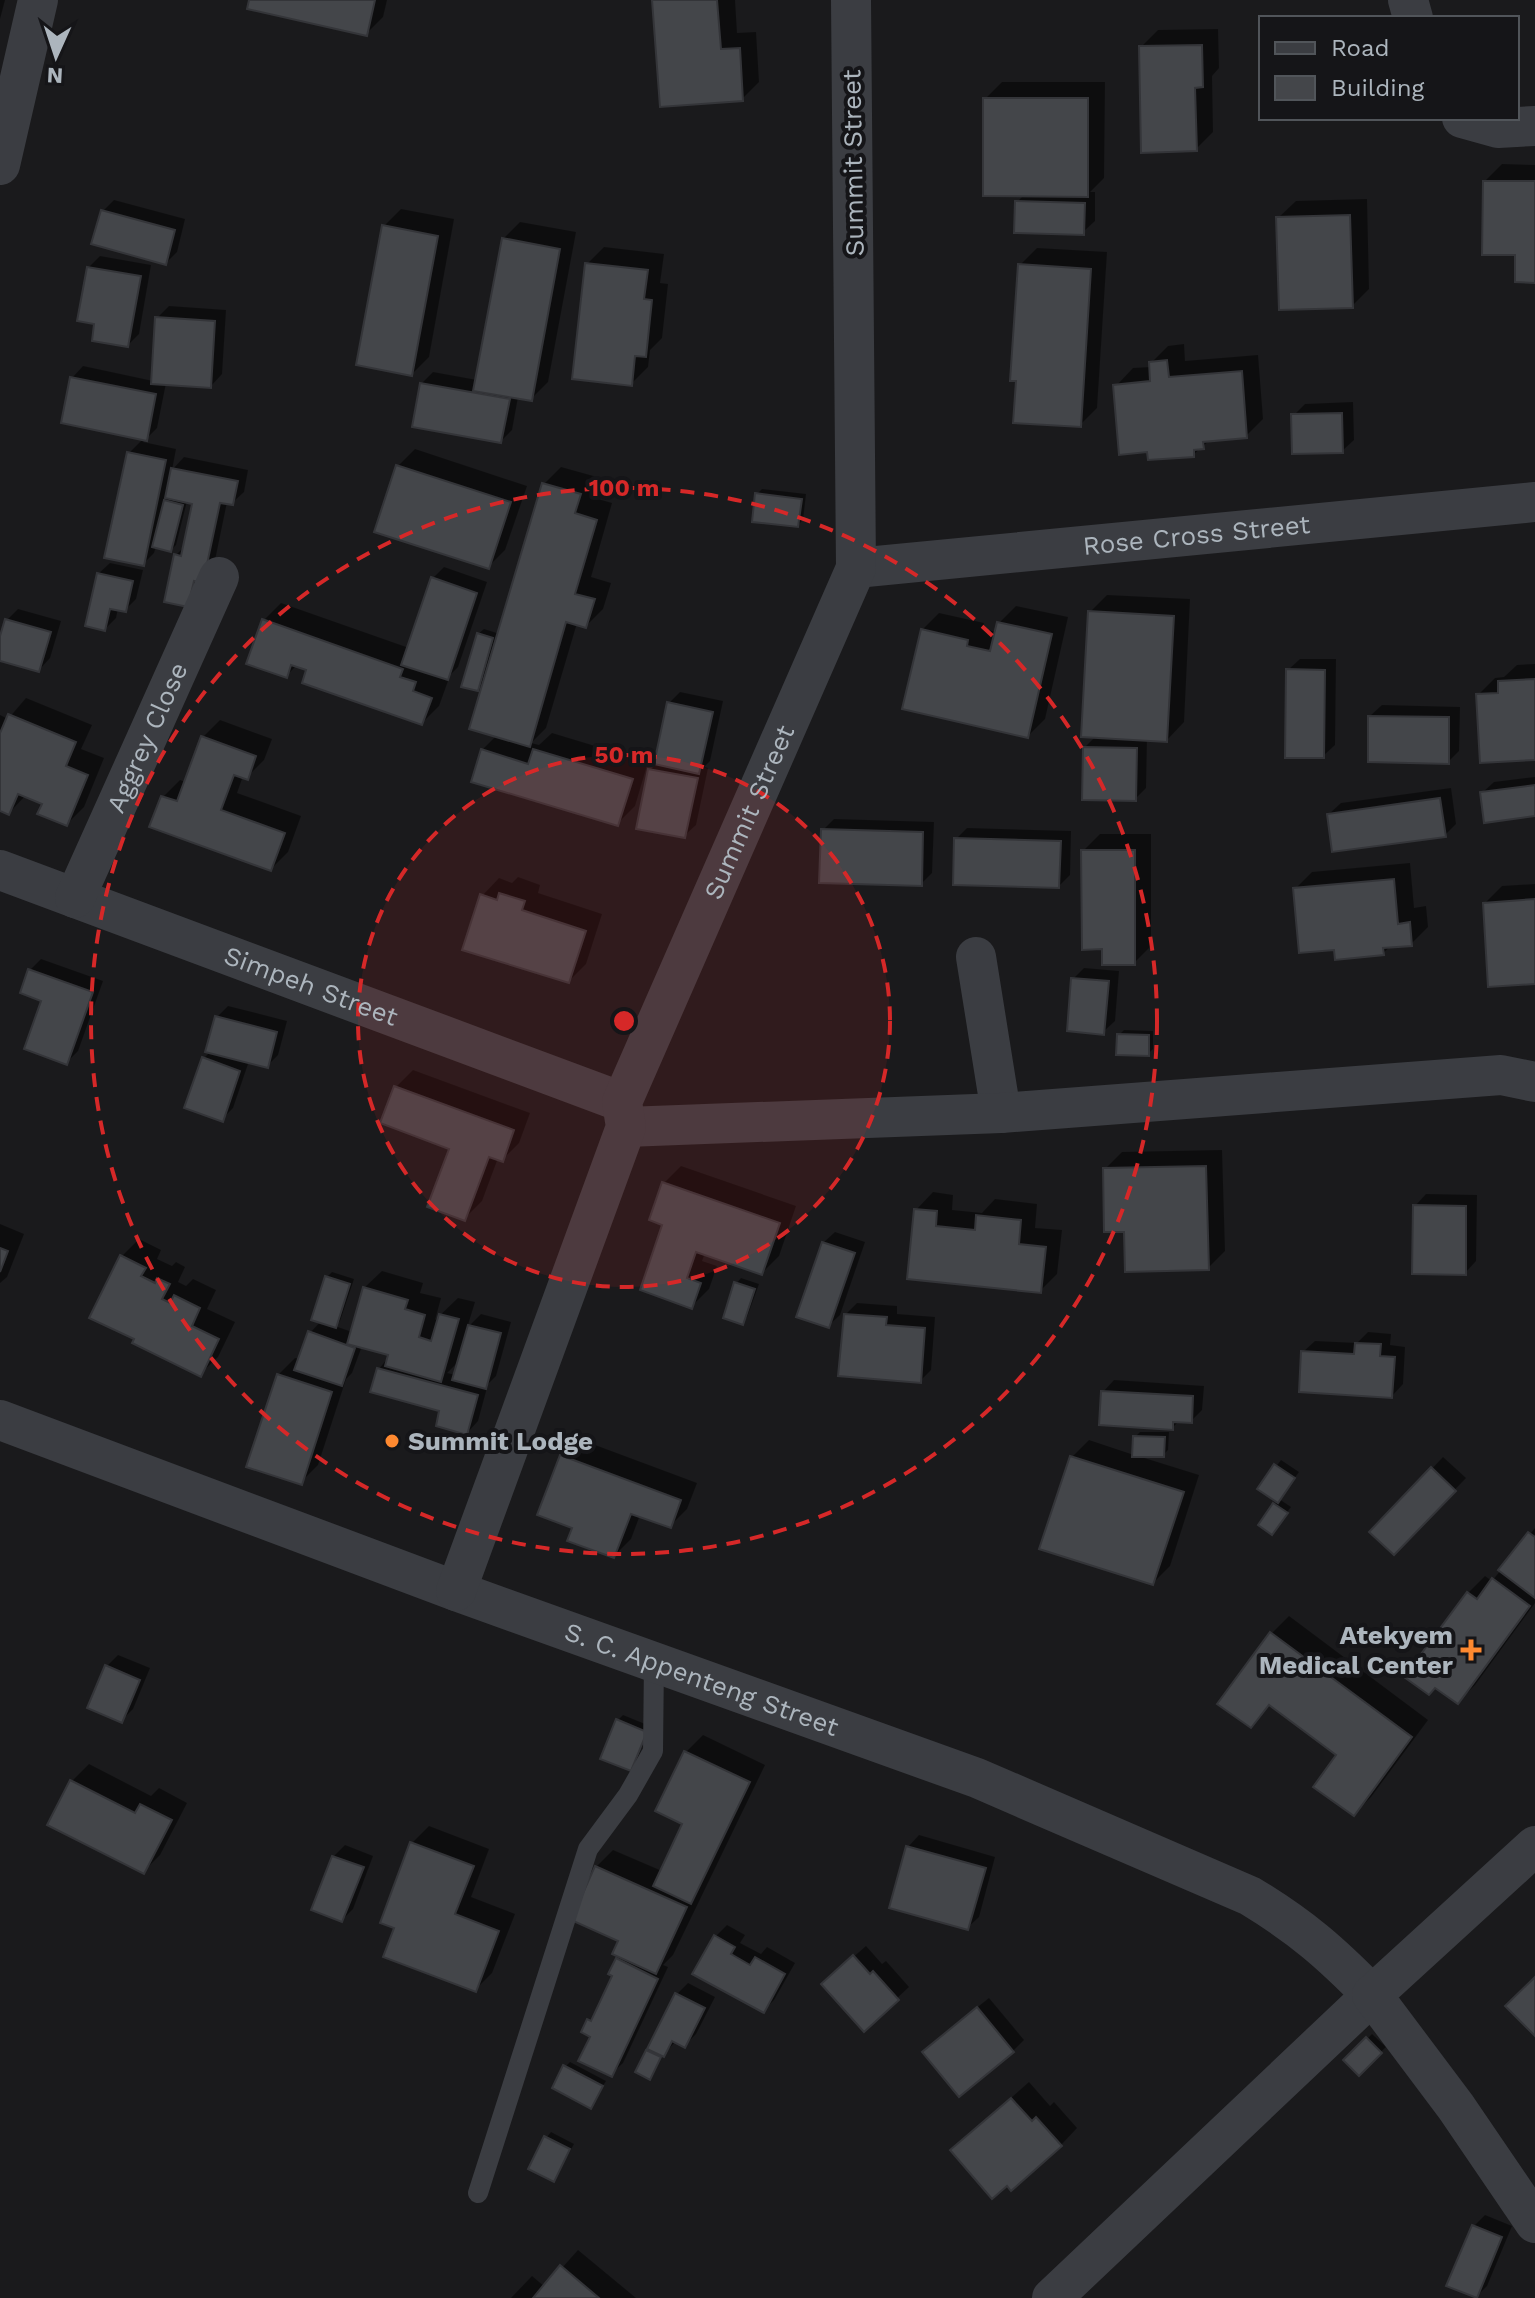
<svg xmlns="http://www.w3.org/2000/svg" width="1535" height="2298" viewBox="0 0 1535 2298" font-family="'Work Sans',sans-serif">
<style>
.shadow{fill:#0007;fill-rule:evenodd}
.building{fill:#44464a;stroke:#343539;stroke-width:2}
.lines{fill:none;stroke-linecap:round;stroke-linejoin:round}
.service{stroke:#3b3d42;stroke-width:20}
.minor{stroke:#3b3d42;stroke-width:40}
.ring{fill:none;stroke:#d62828;stroke-width:4;stroke-dasharray:14 10}
.poi-dot{fill:#fe8930;stroke:#151518;stroke-width:3}
.labels{text-anchor:middle;stroke-width:8;stroke-linejoin:round;paint-order:stroke}
.street-label{font-size:26px;fill:#acb5bd;stroke:#151518}
.poi-label{font-size:26px;font-weight:bold;fill:#acb5bd;stroke:#151518;text-anchor:start}
.centre{fill:#d62828;stroke:#151518;stroke-width:4}
.ring-label{font-size:24px;text-anchor:middle;font-weight:bold;fill:#d62828;stroke:#151518;stroke-width:8;stroke-linejoin:round;paint-order:stroke}
</style>
<rect width="100%" height="100%" fill="#1a1a1c"/>
<g class="shadow">
<path d="M0,0H5L0,19Z"/>
<path d="M251,0H387L383,17L366,34Z"/>
<path d="M654,0H735L737,33L756,32L759,82L742,99Z"/>
<path d="M1218,29L1219,68L1212,76L1213,132L1196,149L1141,47L1158,30Z"/>
<path d="M1002,82H1105L1104,178L1090,192H1095V221L1083,232L1017,202L1025,194L985,99Z"/>
<path d="M1502,164L1535,165V281L1517,253L1485,181Z"/>
<path d="M1367,199L1369,289L1352,306L1278,218L1296,201Z"/>
<path d="M114,200L185,219L177,252L166,263L103,211Z"/>
<path d="M401,209L454,219L429,357L412,374L384,226Z"/>
<path d="M520,222L576,232L548,382L531,399L518,397L512,430L501,441L421,384L433,372L477,380L503,239Z"/>
<path d="M604,247L664,254L660,283L668,284L662,338L650,350L648,367L631,384L587,264Z"/>
<path d="M1037,248L1107,252L1097,408L1080,425L1020,265Z"/>
<path d="M100,256L151,265L139,334L128,345L97,322L88,268Z"/>
<path d="M169,306L226,310L222,374L211,386L166,383L157,428L143,442L176,449L172,470L184,457L248,470L244,492L232,503L227,502L213,570L187,604L176,555L186,545L195,502L187,501L176,545L171,550L156,546L154,553L143,564L129,453L143,439L72,378L83,366L153,381L157,318Z"/>
<path d="M1184,344L1185,361L1258,355L1263,419L1246,436L1211,439L1193,455L1149,450L1116,386L1133,368L1151,367V363L1168,346Z"/>
<path d="M1353,402L1354,440L1342,451L1294,415L1305,404Z"/>
<path d="M415,449L527,486L505,550L488,567L398,466Z"/>
<path d="M561,467L597,477L591,497L612,503L591,577L611,583L603,609L586,626L577,623L546,728L531,743L539,745L552,733L648,762L635,806L618,823L482,750L497,735L486,681L477,689L478,634L484,629L500,634L544,484Z"/>
<path d="M762,489L806,494L803,520L798,525L757,494Z"/>
<path d="M110,563L143,570L136,599L125,610L118,608L116,618L105,629L98,574Z"/>
<path d="M444,567L487,582L458,667L445,680L448,681L439,706L422,723L309,669L297,665L287,675L264,620L281,603L409,648L433,578Z"/>
<path d="M1107,595L1190,599L1184,722L1167,740L1147,738L1146,788L1135,799L1085,747L1097,735L1090,612Z"/>
<path d="M1016,606L1068,617L1045,719L1028,736L922,630L939,613L984,623L983,629L997,632L999,623Z"/>
<path d="M18,609L61,621L50,658L39,670L0,659V643L7,620Z"/>
<path d="M1300,659H1336L1335,745L1323,756L1288,670Z"/>
<path d="M1535,664V758L1478,695L1495,678L1504,677L1517,665Z"/>
<path d="M680,692L723,701L710,761L704,767L708,768L696,825L684,836L650,770L656,764L669,703Z"/>
<path d="M26,698L92,725L81,749L104,758L84,807L67,824L45,802L26,795L9,813L0,809V715L8,719Z"/>
<path d="M1382,705L1460,707L1459,751L1448,762L1370,716Z"/>
<path d="M220,720L272,739L264,760L247,777L243,776L237,793L301,816L288,852L271,869L163,797L180,780L186,782L203,737Z"/>
<path d="M1535,777V814L1482,793L1494,782Z"/>
<path d="M1451,788L1456,824L1445,835L1329,814L1341,803Z"/>
<path d="M834,819L934,822L932,873L921,884L823,830Z"/>
<path d="M967,828L1071,831L1070,875L1059,886L956,839Z"/>
<path d="M1100,834H1151V946L1134,963L1104,947L1083,851Z"/>
<path d="M1410,863L1414,908L1426,906L1428,927L1411,944L1391,946L1383,953L1336,948L1295,889L1312,872Z"/>
<path d="M518,877L540,885L538,893L602,914L586,964L569,981L482,896L499,878L512,883Z"/>
<path d="M1535,884V982L1485,903L1502,886Z"/>
<path d="M41,959L103,981L78,1051L67,1062L44,999L30,970Z"/>
<path d="M1084,968L1119,971L1115,1021L1103,1032L1073,979Z"/>
<path d="M228,1006L287,1021L278,1055L267,1066L249,1061L233,1108L222,1119L203,1059L210,1052L217,1017Z"/>
<path d="M1124,1030L1153,1031V1049L1148,1054L1119,1035Z"/>
<path d="M413,1070L530,1113L519,1143L502,1160L498,1158L482,1201L465,1218L452,1148L396,1087Z"/>
<path d="M1222,1150L1225,1251L1208,1268L1126,1230L1105,1169L1122,1152Z"/>
<path d="M681,1166L796,1206L779,1256L762,1273L705,1253L702,1261L717,1266L709,1289L692,1306L665,1224L664,1183Z"/>
<path d="M933,1192L953,1195L952,1210L982,1213L995,1199L1037,1204L1035,1228L1062,1230L1057,1274L1040,1291L909,1277L916,1210Z"/>
<path d="M1426,1194L1477,1195L1476,1261L1465,1273L1415,1206Z"/>
<path d="M0,1224L24,1234L7,1277L0,1283Z"/>
<path d="M835,1232L865,1242L840,1315L828,1326L823,1243Z"/>
<path d="M139,1239L161,1250L157,1259L172,1266L176,1262L185,1267L178,1282L186,1286L193,1279L216,1290L207,1309L235,1322L218,1357L200,1374L122,1256Z"/>
<path d="M382,1271L423,1283L420,1293L441,1298L435,1320L458,1298L475,1302L467,1328L481,1314L511,1322L496,1376L488,1384L478,1421L467,1433L442,1410L379,1369L391,1354L362,1346L352,1373L346,1379L318,1465L301,1482L278,1375L295,1358L300,1359L310,1333L321,1321L327,1277L332,1272L354,1279L340,1321L335,1326L352,1332L364,1288ZM460,1360L456,1375L447,1373Z"/>
<path d="M741,1278L759,1284L747,1317L742,1322L736,1284Z"/>
<path d="M857,1303L897,1306V1314L935,1317L931,1370L920,1381L846,1314Z"/>
<path d="M1368,1332L1391,1334L1390,1345L1405,1347L1403,1384L1392,1396L1303,1352L1315,1341L1357,1343Z"/>
<path d="M1114,1380L1204,1386L1202,1410L1191,1421H1179L1172,1428L1103,1392Z"/>
<path d="M1140,1432H1169L1168,1450L1163,1455L1138,1456L1199,1475L1170,1566L1153,1583L1072,1457L1089,1440L1134,1455L1135,1437Z"/>
<path d="M579,1439L697,1483L687,1509L670,1526L640,1515L631,1539L614,1556L574,1526L562,1456Z"/>
<path d="M1443,1457L1466,1478L1394,1553L1372,1532Z"/>
<path d="M1281,1460L1299,1472L1279,1499L1291,1507L1276,1527L1275,1504L1278,1501L1260,1488Z"/>
<path d="M1535,1528V1603L1475,1685L1458,1702L1468,1593L1485,1576L1492,1581Z"/>
<path d="M1289,1616L1428,1720L1371,1797L1354,1814L1339,1754L1271,1704L1251,1726L1272,1633Z"/>
<path d="M118,1655L150,1668L133,1709L121,1721L107,1666Z"/>
<path d="M623,1715L650,1726L636,1763L630,1769L618,1720Z"/>
<path d="M703,1735L765,1765L673,1955L663,1965L668,1967L623,2063L611,2074L593,2036L589,2021L597,2012L615,1975L617,1960L621,1956L620,1940L596,1867L613,1850L662,1871L685,1823L686,1752Z"/>
<path d="M89,1764L151,1796L159,1788L187,1803L160,1855L143,1872L72,1781Z"/>
<path d="M429,1826L489,1849L471,1897L515,1914L492,1973L475,1990L397,1927L412,1843Z"/>
<path d="M919,1835L995,1857L979,1917L967,1928L891,1907L908,1847Z"/>
<path d="M345,1845L373,1856L353,1909L342,1920L333,1857Z"/>
<path d="M727,1925L745,1935L740,1943L761,1954L767,1947L795,1963L774,2000L763,2011L716,1936Z"/>
<path d="M866,1946L882,1964L886,1961L909,1987L864,2029L835,1973Z"/>
<path d="M688,1983L715,1997L696,2034L685,2045L676,2041L663,2055L649,2077L647,2051L677,1994Z"/>
<path d="M989,1998L1024,2040L1013,2051L935,2041Z"/>
<path d="M1372,2034L1386,2047L1359,2073L1346,2060Z"/>
<path d="M570,2062L606,2081L590,2106L565,2067Z"/>
<path d="M1029,2082L1050,2106L1054,2102L1077,2128L1061,2145L970,2134Z"/>
<path d="M551,2132L574,2144L554,2180L546,2138Z"/>
<path d="M1485,2215L1512,2226L1487,2286L1476,2297L1474,2226Z"/>
<path d="M578,2250L636,2298H511L532,2276L545,2287Z"/>
</g>
<g class="building">
<path d="M249,0H375L367,36L247,9Z"/>
<path d="M652,0H717L721,49L740,48L743,101L660,107Z"/>
<path d="M1202,45L1203,87L1195,88L1197,151L1141,153L1139,46Z"/>
<path d="M983,98H1088V197L983,196Z"/>
<path d="M1483,181H1535V283L1515,282V255H1482Z"/>
<path d="M1015,201L1085,203L1084,235L1014,233Z"/>
<path d="M101,210L175,230L166,265L91,244Z"/>
<path d="M1350,215L1353,308L1279,310L1276,217Z"/>
<path d="M382,225L438,236L412,376L356,365Z"/>
<path d="M502,238L560,249L532,401L473,391Z"/>
<path d="M585,263L648,270L644,299L652,300L646,357L635,356L632,386L572,379Z"/>
<path d="M1018,264L1091,269L1081,427L1013,423L1016,381H1010Z"/>
<path d="M87,267L141,276L128,347L92,341L94,324L77,321Z"/>
<path d="M155,317L215,321L211,388L151,384Z"/>
<path d="M1167,360L1169,377L1242,371L1247,438L1203,442L1204,449L1194,450V457L1148,460L1147,452L1119,455L1113,385L1150,381L1149,362Z"/>
<path d="M70,377L156,394L147,441L61,423Z"/>
<path d="M420,383L510,399L501,443L412,427Z"/>
<path d="M1342,413L1343,453L1292,454L1291,414Z"/>
<path d="M127,452L166,460L144,566L104,558Z"/>
<path d="M396,465L511,502L489,569L374,532Z"/>
<path d="M171,468L238,481L233,505L220,503L203,583L194,581L188,607L164,602L174,554L181,556L192,504L165,498Z"/>
<path d="M542,483L581,494L575,513L597,520L575,594L595,599L586,628L566,622L530,747L469,729Z"/>
<path d="M755,493L802,499L798,527L752,522Z"/>
<path d="M164,500L183,505L171,552L152,547Z"/>
<path d="M97,573L133,581L126,612L110,609L105,631L85,626Z"/>
<path d="M431,577L477,593L448,680L401,665Z"/>
<path d="M1088,611L1174,616L1167,742L1081,737Z"/>
<path d="M5,619L51,632L39,672L0,661V636Z"/>
<path d="M262,619L403,669L400,677L416,682L413,691L432,698L422,725L302,683L306,670L291,665L287,678L246,664Z"/>
<path d="M997,622L1052,634L1028,738L902,709L921,629L968,640L967,646L990,651Z"/>
<path d="M477,633L493,638L478,691L461,687Z"/>
<path d="M1286,669L1325,670L1324,758H1285Z"/>
<path d="M1535,679V760L1480,763L1476,694L1498,693V681Z"/>
<path d="M667,702L713,712L699,774L654,764Z"/>
<path d="M8,714L76,742L66,766L88,775L67,826L37,814L42,804L18,794L9,815L0,811V733Z"/>
<path d="M1368,716L1449,717V764L1368,762Z"/>
<path d="M201,736L256,756L248,780L234,775L221,810L285,833L271,871L149,827L161,796L177,801Z"/>
<path d="M1083,747L1137,748L1136,801L1082,800Z"/>
<path d="M481,749L528,764L533,749L633,779L618,826L471,782Z"/>
<path d="M648,769L698,778L685,838L636,829Z"/>
<path d="M1535,785V816L1484,823L1480,792Z"/>
<path d="M1440,798L1446,837L1332,852L1327,814Z"/>
<path d="M821,829L923,832L922,886L819,883Z"/>
<path d="M954,838L1061,841L1059,888L953,885Z"/>
<path d="M1081,850H1135V965H1102V949L1082,950Z"/>
<path d="M1394,879L1398,924L1410,922L1412,946L1383,948L1384,955L1335,960L1334,950L1299,953L1293,888Z"/>
<path d="M499,893L525,901L522,910L586,931L569,983L462,950L480,894L497,900Z"/>
<path d="M1535,899V984L1488,987L1483,903Z"/>
<path d="M28,969L93,992L67,1065L24,1049L41,1001L20,993Z"/>
<path d="M1071,978L1109,981L1104,1035L1067,1031Z"/>
<path d="M215,1016L277,1032L268,1068L205,1052Z"/>
<path d="M1117,1034L1149,1035V1056L1116,1055Z"/>
<path d="M202,1057L240,1071L223,1122L184,1108Z"/>
<path d="M394,1086L514,1130L503,1162L489,1157L465,1221L427,1207L449,1149L380,1123Z"/>
<path d="M1206,1166L1209,1270L1125,1272L1124,1232H1104L1103,1168Z"/>
<path d="M662,1182L780,1223L762,1275L696,1252L687,1278L701,1283L692,1309L640,1290L662,1225L649,1220Z"/>
<path d="M1413,1205L1466,1206V1275L1412,1274Z"/>
<path d="M914,1209L937,1211L936,1226L975,1230L976,1215L1021,1220L1019,1244L1046,1247L1041,1293L907,1279Z"/>
<path d="M822,1242L855,1253L829,1328L796,1317Z"/>
<path d="M0,1248L8,1251L0,1272Z"/>
<path d="M120,1255L146,1268L141,1276L155,1283L157,1278L170,1284L162,1299L170,1303L174,1295L200,1308L192,1326L219,1339L201,1377L132,1343L134,1339L89,1318Z"/>
<path d="M325,1276L350,1284L336,1328L311,1320Z"/>
<path d="M734,1282L755,1289L743,1325L723,1318Z"/>
<path d="M363,1287L408,1300L405,1309L425,1315L419,1337L431,1341L439,1314L459,1319L441,1382L385,1366L388,1355L347,1344Z"/>
<path d="M844,1314L887,1317L886,1325L925,1328L921,1383L838,1376Z"/>
<path d="M468,1325L501,1333L486,1389L452,1380Z"/>
<path d="M308,1331L355,1348L342,1386L294,1370Z"/>
<path d="M1355,1343L1381,1344L1380,1356L1395,1357L1392,1398L1299,1392L1301,1351L1354,1354Z"/>
<path d="M377,1368L478,1395L467,1435L436,1426L439,1411L370,1392Z"/>
<path d="M277,1374L332,1392L302,1485L246,1467Z"/>
<path d="M1101,1391L1193,1396L1192,1423L1173,1422V1430L1099,1425Z"/>
<path d="M1133,1436L1165,1437L1164,1457H1132Z"/>
<path d="M560,1455L681,1500L671,1528L631,1514L614,1558L567,1541L572,1528L537,1515Z"/>
<path d="M1070,1456L1184,1492L1153,1585L1039,1549Z"/>
<path d="M1274,1464L1295,1478L1278,1503L1257,1489Z"/>
<path d="M1431,1467L1456,1491L1394,1555L1369,1532Z"/>
<path d="M1273,1503L1288,1513L1272,1535L1258,1525Z"/>
<path d="M1528,1532L1535,1537V1598L1498,1570Z"/>
<path d="M1492,1578L1530,1606L1458,1704L1435,1688L1429,1695L1404,1677L1467,1592L1477,1599Z"/>
<path d="M1270,1632L1412,1737L1354,1816L1313,1787L1336,1755L1269,1705L1251,1728L1217,1704Z"/>
<path d="M105,1665L140,1680L122,1723L87,1708Z"/>
<path d="M616,1719L647,1732L631,1771L600,1759Z"/>
<path d="M684,1751L750,1782L691,1904L653,1886L682,1824L655,1811Z"/>
<path d="M70,1780L135,1813L140,1804L172,1820L144,1874L47,1825Z"/>
<path d="M410,1842L474,1866L455,1914L499,1931L476,1992L383,1957L394,1928L380,1923Z"/>
<path d="M906,1846L986,1868L968,1930L889,1908Z"/>
<path d="M332,1856L364,1867L342,1922L311,1910Z"/>
<path d="M595,1866L687,1907L656,1974L612,1954L618,1941L571,1920Z"/>
<path d="M714,1935L735,1947L731,1954L750,1965L755,1957L785,1974L764,2013L692,1974Z"/>
<path d="M853,1955L870,1974L873,1971L899,2000L864,2032L821,1984Z"/>
<path d="M616,1958L658,1979L612,2077L578,2061L590,2037L581,2032L587,2019L591,2021L612,1976L608,1974Z"/>
<path d="M1535,1977V2036L1505,2006Z"/>
<path d="M675,1993L705,2008L685,2048L672,2041L664,2057L647,2049Z"/>
<path d="M977,2007L1014,2052L959,2097L922,2052Z"/>
<path d="M1366,2037L1382,2053L1359,2076L1343,2060Z"/>
<path d="M646,2050L661,2057L650,2080L635,2072Z"/>
<path d="M563,2065L603,2086L591,2109L552,2088Z"/>
<path d="M1011,2098L1032,2121L1036,2117L1062,2146L1011,2191L1007,2186L992,2199L950,2150Z"/>
<path d="M544,2136L570,2149L554,2182L528,2169Z"/>
<path d="M1472,2225L1502,2237L1477,2298L1446,2286Z"/>
<path d="M560,2265L599,2298H533Z"/>
</g>
<g class="lines">
<path class="service" d="M478,2193L588,1849L628,1795L653,1751L654,1660"/>
<g class="minor">
<path d="M1408,0L1413,18"/>
<path d="M1462,118L1498,128L1535,126"/>
<path d="M0,165L38,0"/>
<path id="s1" d="M856,568L1535,502"/>
<path id="s2" d="M0,870L622,1102"/>
<path id="s3" d="M75,898L219,577"/>
<path d="M976,957L1001,1113"/>
<path d="M626,1127L1001,1113L1501,1075L1535,1082"/>
<path id="s4" d="M0,1420L456,1591L977,1778L1250,1896C1301,1927 1330,1952 1372,1995L1052,2298"/>
<path id="s5" d="M456,1591L626,1127L622,1102L856,568L851,0"/>
<path d="M1535,1846L1372,1995L1456,2107L1535,2223"/>
</g>
</g>
<circle cx="624" cy="1021" r="266" fill="#d62828" fill-opacity=".12"/>
<g class="ring">
<circle cx="624" cy="1021" r="266"/>
<circle cx="624" cy="1021" r="533"/>
</g>
<g class="poi-dot">
<circle cx="392" cy="1441" r="8"/>
<path d="M1467 1638h8v8h8v8h-8v8h-8v-8h-8v-8h8z"/>
</g>
<g class="labels">
<g class="street-label">
<text transform="translate(853 163) rotate(-91)" y="9">Summit Street</text>
<text dy="9" stroke="none"><textPath href="#s1" startOffset="342">Rose Cross Street</textPath></text>
<text dy="9" stroke="none"><textPath href="#s3" startOffset="176">Aggrey Close</textPath></text>
<text dy="9" stroke="none"><textPath href="#s5" startOffset="836">Summit Street</textPath></text>
<text dy="9" stroke="none"><textPath href="#s2" startOffset="332">Simpeh Street</textPath></text>
<text dy="9" stroke="none"><textPath href="#s4" startOffset="748">S. C. Appenteng Street</textPath></text>
</g>
<g class="poi-label">
<text x="408" y="1450">Summit Lodge</text>
<text x="1453" y="1644" text-anchor="end">Atekyem<tspan x="1453" dy="30">Medical Center</tspan></text>
</g>
</g>
<circle cx="624" cy="1021" r="12" class="centre"/>
<g class="ring-label">
<text x="624" y="496">100 m</text>
<text x="624" y="763">50 m</text>
</g>
<rect x="1259" y="16" width="260" height="104" fill="#151518" stroke="#51555a" stroke-width="2"/>
<rect x="1275" y="42" width="40" height="12" fill="#3b3d42" stroke="#51555a" stroke-width="2"/>
<text x="1331" y="56" font-size="24" fill="#acb5bd">Road</text>
<rect x="1275" y="76" width="40" height="24" fill="#44464a" stroke="#51555a" stroke-width="2"/>
<text x="1331" y="96" font-size="24" fill="#acb5bd">Building</text>
<g transform="translate(56 56) rotate(183)" stroke="#151518" stroke-width="6" paint-order="stroke">
<path d="M0-6L14 30L0 20L-14 30Z" fill="#acb5bd"/>
<text y="-12" font-size="22" font-weight="bold" text-anchor="middle" fill="#acb5bd">N</text>
</g>
</svg>
